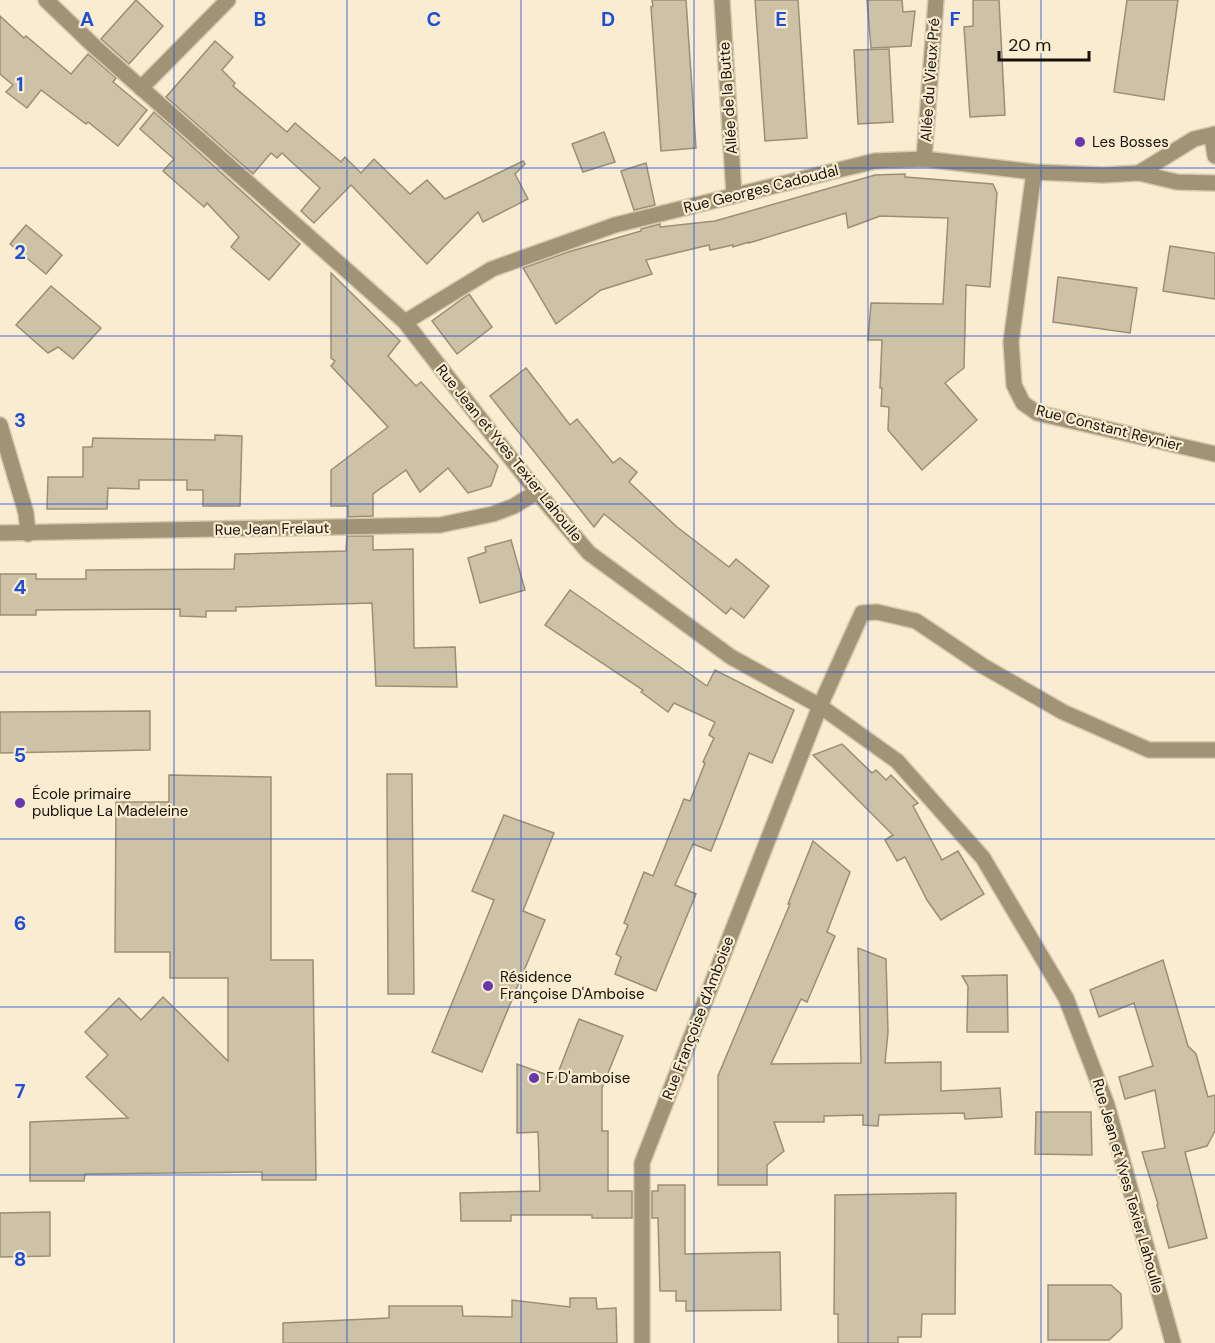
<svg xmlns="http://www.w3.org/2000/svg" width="1215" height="1343" viewBox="0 0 1215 1343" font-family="'DM Sans',sans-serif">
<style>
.building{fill:#cdc1a6;stroke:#9a8f75;stroke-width:1.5}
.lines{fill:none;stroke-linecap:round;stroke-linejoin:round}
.minor-casing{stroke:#d5c9b0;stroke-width:18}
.minor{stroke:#a19476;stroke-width:15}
.grid{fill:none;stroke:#1d4ed8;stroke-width:1.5;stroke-opacity:0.55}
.poi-dot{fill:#6637ae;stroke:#f9ecd0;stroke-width:2}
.labels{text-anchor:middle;stroke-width:4.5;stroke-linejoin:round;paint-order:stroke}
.street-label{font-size:15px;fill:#161208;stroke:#f9ecd0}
.poi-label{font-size:15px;fill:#161208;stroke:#f9ecd0;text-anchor:start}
.grid-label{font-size:20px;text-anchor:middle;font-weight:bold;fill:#1d4ed8;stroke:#f9ecd0;stroke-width:4.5;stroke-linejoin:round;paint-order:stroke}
</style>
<rect width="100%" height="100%" fill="#f9ecd0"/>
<g class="building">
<path d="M136,0L163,26L129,64L101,39Z"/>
<path d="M652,0H686L696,148L661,151L651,7L653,6Z"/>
<path d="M755,0H798L807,138L765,141Z"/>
<path d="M867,0H902L903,12L915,11L911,46L871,48Z"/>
<path d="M973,0H999L1005,115L970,117L964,27L973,26Z"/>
<path d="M1127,0H1178L1164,100L1114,92Z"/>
<path d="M0,16L24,38L26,36L71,74L88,54L116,78L113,82L147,110L118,146L88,122L86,124L41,90L27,108L6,92L13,85L0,74Z"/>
<path d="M215,41L233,57L222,70L235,83L233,86L287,132L295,123L341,162L345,157L361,173L374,159L410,194L427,180L445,199L523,161L525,164L515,174L528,199L483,222L478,212L427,264L351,185L314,223L301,211L320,188L282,153L277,158L271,153L253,174L166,97Z"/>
<path d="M889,49L893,122L858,124L854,50Z"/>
<path d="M154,112L300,244L269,280L231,247L239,237L207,203L204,207L163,171L174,159L140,129Z"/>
<path d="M604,132L615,162L583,172L572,144Z"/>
<path d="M646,163L655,205L634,210L621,171Z"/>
<path d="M905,174V177L993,184L997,193L990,287L966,285L964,368L945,383L977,420L922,470L888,430L889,407L881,406L882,388H880L882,340H868L871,303L943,304L948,218L880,216L848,228L846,213L749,243V242L733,247V245L710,250L709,245L646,260L652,274L601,290L556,324L523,268L568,252L641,231V229L660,224V227L715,221L875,175Z"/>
<path d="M26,225L62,255L46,274L10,244Z"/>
<path d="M1170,246L1215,253V299L1163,291Z"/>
<path d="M331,273L400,341L388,356L416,386L421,382L498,466L491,486L468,493L448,468L420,492L406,470L373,494V516L348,517V506H331V470L388,427L331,366L335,361L331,358Z"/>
<path d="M1058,277L1137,288L1130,333L1053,322Z"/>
<path d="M51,286L101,328L73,359L58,347L48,353L16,325Z"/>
<path d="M469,294L492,327L457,354L432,321Z"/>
<path d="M526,368L570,425L577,419L613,463L620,458L637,472L629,482L677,527L729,567L736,559L769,586L744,618L731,608L726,614L604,514L594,527L490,396Z"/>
<path d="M215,435L242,436L240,506H203V490H187V480H139V489L108,488L107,509H47L48,477H83V447H92L93,438L215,440Z"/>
<path d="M347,536H373V550L413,549L414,648L455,647L457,687L376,686L372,603L236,607V611H206V617L180,616V609L36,610V615H0V574H36V579H86V570L234,569L235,554L346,551Z"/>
<path d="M511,540L525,590L480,603L468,558L486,552L485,547Z"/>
<path d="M570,590L707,686L715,670L794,710L772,763L749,753L711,851L693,844L675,885L696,894L656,991L615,974L621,957L616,954L628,925L624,923L644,872L653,876L684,799L690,801L705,763L703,762L714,738L709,735L715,722L674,703L668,712L641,692L643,690L545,625Z"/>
<path d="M150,711V750L0,753V712Z"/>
<path d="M842,744L872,773L876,770L886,780L891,775L918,803L913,806L942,860L958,851L984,894L941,920L927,900L905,857L897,861L885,840L893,835L813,755Z"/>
<path d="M387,774H412L414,994H388Z"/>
<path d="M169,775L271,777V960H313L316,1180H262V1172L85,1174L84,1181H30V1122L128,1118L86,1077L108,1055L85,1032L119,998L141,1020L163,997L228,1061V978H170V952H115L116,802H169Z"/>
<path d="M504,815L554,833L523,911L545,920L482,1072L432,1052L494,900L472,891Z"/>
<path d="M813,841L850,872L827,932L835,936L807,1002L801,999L771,1064L861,1063L858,948L886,959L888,1032L885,1063L941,1062V1091L1000,1088L1002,1117L965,1119L964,1113L879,1115L878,1126L863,1125V1115L824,1116V1122H774L784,1151L767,1165V1185H718V1076L790,904H788Z"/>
<path d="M1163,960L1188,1046L1196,1054L1208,1097L1215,1095V1131L1207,1146L1185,1152L1207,1238L1169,1248L1157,1205L1158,1204L1142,1152L1165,1148L1155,1090L1125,1099L1119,1077L1153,1066L1134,1003L1099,1017L1090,990Z"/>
<path d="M1007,975L1008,1032H967L968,986L962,976Z"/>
<path d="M579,1019L623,1036L602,1088V1131H608V1191H632V1218H592V1215H511V1221H461L460,1193L540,1191L538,1132L517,1133V1064L556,1078Z"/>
<path d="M1036,1112H1091L1092,1155L1035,1154Z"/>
<path d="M658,1185H685V1254L780,1252L781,1310L686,1311V1301H676V1291H660L658,1218H652V1191H658Z"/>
<path d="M956,1193L955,1314H922L921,1337H898V1343H838V1314H834L835,1195Z"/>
<path d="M50,1212V1256L0,1257V1213Z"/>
<path d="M1048,1285H1111L1121,1294L1122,1328L1109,1340H1048Z"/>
<path d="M570,1298H596L597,1309L616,1308L617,1343H283V1323L389,1318V1306H462L463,1316L512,1317V1300L570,1307Z"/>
</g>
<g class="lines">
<defs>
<g id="minor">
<path d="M46,0L95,47L405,322L537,492L589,553L731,657L820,706L897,761L983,858L1066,998L1107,1105L1173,1343"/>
<path d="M722,0L734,195"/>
<path d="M141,88L228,0"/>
<path d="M1215,138L1213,143L1215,156"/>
<path d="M924,159L936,0"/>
<path d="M1034,172L1011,342L1014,385L1023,403L1037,413L1215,454"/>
<path d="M1139,173L1194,139L1215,134"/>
<path d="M405,322L492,269L615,225L875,161L924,159L1034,172L1103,175L1139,173L1177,182L1215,183"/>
<path d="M0,425L26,513L28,534"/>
<path d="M0,533L440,525L493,514L514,506L537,492"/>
<path d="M642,1343V1163L820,706L862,613L877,612L916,621L983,666L1063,712L1149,750H1215"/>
</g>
</defs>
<use href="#minor" class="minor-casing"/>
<use href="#minor" class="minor"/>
</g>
<path class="grid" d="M174,0V1343M347,0V1343M521,0V1343M694,0V1343M868,0V1343M1041,0V1343M0,168H1215M0,336H1215M0,504H1215M0,672H1215M0,839H1215M0,1007H1215M0,1175H1215"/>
<g class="poi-dot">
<circle cx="1080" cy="142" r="6"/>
<circle cx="20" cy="803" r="6"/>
<circle cx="488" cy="986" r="6"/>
<circle cx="534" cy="1078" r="6"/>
</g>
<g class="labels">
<g class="street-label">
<text transform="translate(930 80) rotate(-86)" y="5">Allée du Vieux Pré</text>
<text transform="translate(728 98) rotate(-94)" y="5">Allée de la Butte</text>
<text transform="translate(761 189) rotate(-14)" y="5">Rue Georges Cadoudal</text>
<text transform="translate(1109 428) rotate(14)" y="5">Rue Constant Reynier</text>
<text transform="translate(509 453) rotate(51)" y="5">Rue Jean et Yves Texier Lahoulle</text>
<text transform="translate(272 529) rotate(-1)" y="5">Rue Jean Frelaut</text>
<text transform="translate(698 1018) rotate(-69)" y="5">Rue Françoise d'Amboise</text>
<text transform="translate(1128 1186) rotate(74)" y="5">Rue Jean et Yves Texier Lahoulle</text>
</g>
<g class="poi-label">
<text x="1092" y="147">Les Bosses</text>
<text x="32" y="799">École primaire<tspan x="32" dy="17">publique La Madeleine</tspan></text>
<text x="500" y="982">Résidence<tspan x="500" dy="17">Françoise D'Amboise</tspan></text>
<text x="546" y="1083">F D'amboise</text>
</g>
</g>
<g class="grid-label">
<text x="87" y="26">A</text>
<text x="260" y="26">B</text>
<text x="434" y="26">C</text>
<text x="608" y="26">D</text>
<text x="781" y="26">E</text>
<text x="955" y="26">F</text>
<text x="20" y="91">1</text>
<text x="20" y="259">2</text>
<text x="20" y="427">3</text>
<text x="20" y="594">4</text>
<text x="20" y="762">5</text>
<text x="20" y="930">6</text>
<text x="20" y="1098">7</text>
<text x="20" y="1266">8</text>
</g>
<path d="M999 51v9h90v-9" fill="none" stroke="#161208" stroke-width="3"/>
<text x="1008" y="51" font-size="18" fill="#161208" stroke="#f9ecd0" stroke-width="4.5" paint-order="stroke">20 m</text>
</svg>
